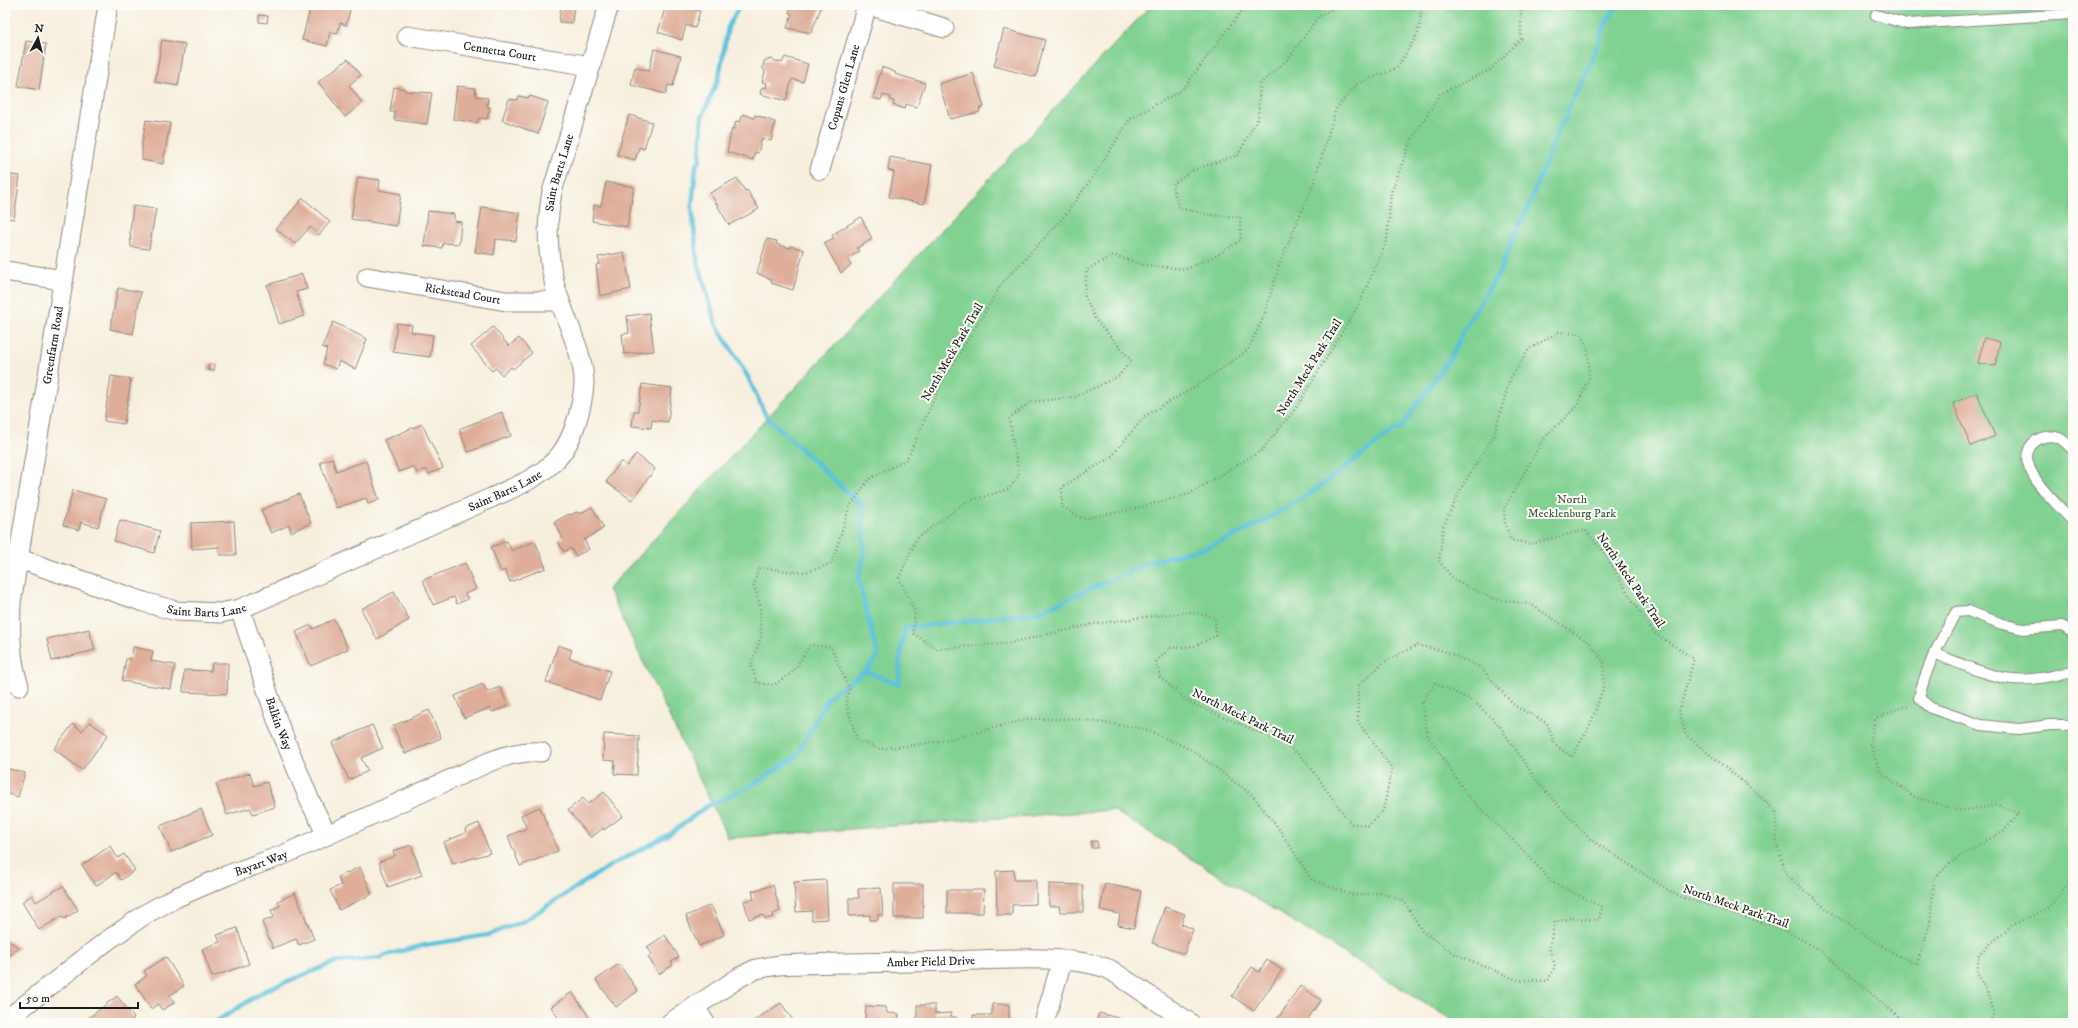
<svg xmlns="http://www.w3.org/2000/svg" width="2078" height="1028" viewBox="0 0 2078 1028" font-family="'IM FELL DW Pica',serif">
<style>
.green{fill:#81d192;stroke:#4e7657}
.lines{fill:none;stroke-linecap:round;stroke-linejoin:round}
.stream{stroke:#5dc3da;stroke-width:4.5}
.building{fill:#dfae9a}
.lane-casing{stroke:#8a867d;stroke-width:12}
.street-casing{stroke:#8a867d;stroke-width:21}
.path{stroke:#8a867d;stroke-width:2.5;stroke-dasharray:1 3;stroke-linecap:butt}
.lane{stroke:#fff;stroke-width:10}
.street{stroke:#fff;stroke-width:19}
.labels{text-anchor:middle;stroke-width:4;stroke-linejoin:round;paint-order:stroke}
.street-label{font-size:12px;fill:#1c1c1c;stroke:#fdfcf7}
.park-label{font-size:12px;fill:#3f5b45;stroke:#fdfcf7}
</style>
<rect width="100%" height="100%" fill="#fdfcf7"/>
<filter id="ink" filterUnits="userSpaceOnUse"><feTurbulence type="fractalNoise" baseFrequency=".025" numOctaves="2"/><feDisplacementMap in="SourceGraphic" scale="8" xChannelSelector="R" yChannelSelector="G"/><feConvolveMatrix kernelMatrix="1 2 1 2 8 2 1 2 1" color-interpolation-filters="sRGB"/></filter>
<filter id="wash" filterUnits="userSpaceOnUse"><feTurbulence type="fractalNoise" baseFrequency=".012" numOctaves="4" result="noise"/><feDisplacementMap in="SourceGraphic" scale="16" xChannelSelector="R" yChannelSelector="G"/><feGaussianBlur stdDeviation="0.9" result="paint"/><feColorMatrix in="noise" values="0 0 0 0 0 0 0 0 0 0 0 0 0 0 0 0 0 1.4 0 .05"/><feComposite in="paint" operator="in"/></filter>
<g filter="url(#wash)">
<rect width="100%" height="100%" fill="#f7efde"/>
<path class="green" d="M1151,5H2073V1023H1457L1113,810L728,838L608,589Z"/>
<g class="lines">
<g class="stream">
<path d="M866,671L899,685L900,659L905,628L1036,613L1155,560L1206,548L1243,532L1280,512L1317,489L1393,431L1401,428L1451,356L1468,322L1500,271L1517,227L1525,216L1559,128L1566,117L1567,111L1589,67L1606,23L1617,5"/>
<path d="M214,1023L266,990L336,962L380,958L386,955L425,945L488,935L524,921L608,867L670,834L707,806L751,786L796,757L828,697L866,671L878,656L858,578L864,557L863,507L766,416L748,377L716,324L697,259L692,206L696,166L700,160L702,117L719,77L728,27L740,5"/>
</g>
</g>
<g id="blocks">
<g class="building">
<path d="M311,5H331L350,10L346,25L340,23L337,34L330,32L327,46L302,40Z"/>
<path d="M561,5H574L572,23L559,22Z"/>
<path d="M657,5H691L690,8L700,11L695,28L686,25L682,40L658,32L665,8Z"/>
<path d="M791,5H822L811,33L787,28L792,14L789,13Z"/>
<path d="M259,15L268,16L267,23L259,22Z"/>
<path d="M1004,29L1045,40L1036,77L994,66Z"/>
<path d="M162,40L185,44L178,86L155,82Z"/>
<path d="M26,41L46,44L39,90L18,86Z"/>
<path d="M654,49L681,56L673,86L668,85L666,94L631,85L635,67L649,71Z"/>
<path d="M785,57L808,64L803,82L792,79L786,101L760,94L762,87L766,88L767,83L762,82L765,72L763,68L764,61L770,59L782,63Z"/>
<path d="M348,59L361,75L349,85L362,103L345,117L318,82Z"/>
<path d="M882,67L895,72V74L925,83L917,107L906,104L905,109L893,105L894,101L890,100L891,97L883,95L881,100L873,98Z"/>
<path d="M973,73L984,107L979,109L980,112L950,119L939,84Z"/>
<path d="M457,86L475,88L476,96L488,98L487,106L490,107L487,119L479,118L477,123L453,119Z"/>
<path d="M394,87L405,89V91L432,93L427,124L394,120L395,112H390Z"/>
<path d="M519,96L529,98L530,96L548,102L538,134L502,120L509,99L517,100Z"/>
<path d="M743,114L754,118L755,115L775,122L771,141L762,138L758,153L755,152L753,160L727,152L732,128L734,129L736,121L740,122Z"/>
<path d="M629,115L652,122L644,149L639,147L635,160L617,155Z"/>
<path d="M146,120L170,123L163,164L142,160V144Z"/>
<path d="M890,157L932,165L924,204L889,197L894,172L888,170Z"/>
<path d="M5,174L20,176L14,219L5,218Z"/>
<path d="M358,177L380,180L379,190L401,194L396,226L351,219Z"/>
<path d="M737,178L745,191L747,190L759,209L729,225L710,193Z"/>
<path d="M606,182L634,187L627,227L592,221L594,205L601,206Z"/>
<path d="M303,198L330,222L319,235L310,227L295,244L276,229Z"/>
<path d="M133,206L156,209L149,249L131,247L130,231Z"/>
<path d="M482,207L520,213L516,241L496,239L494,255L475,252Z"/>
<path d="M428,211L454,214V221L461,222L459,244L443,243L442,248L424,246Z"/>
<path d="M861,217L872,239L857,248L859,251L847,259L851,265L841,273L824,243L834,238L832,235Z"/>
<path d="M767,239L777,241L776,244L790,248L791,246L804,250L793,290L771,283L772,280L757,273Z"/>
<path d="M624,252L631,289L600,296L596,265L600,264L598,257Z"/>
<path d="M302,274L307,289L296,292L304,316L279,324L267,285Z"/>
<path d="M118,288L141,292L133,334L110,329Z"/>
<path d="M649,313L654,351L624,354L622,334L629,333L627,316Z"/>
<path d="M333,322L367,339L355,369L339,361L336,369L323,364L327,349L322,347Z"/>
<path d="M397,323L412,325L411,332L433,335L430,357L393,352Z"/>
<path d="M493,327L509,346L519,338L532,353L513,369L511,367L502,375L496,368L492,371L471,346Z"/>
<path d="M1984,338L2000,342L1995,366L1978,363Z"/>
<path d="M209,363L215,365L214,371L208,370Z"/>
<path d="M111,376L131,379L124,424L104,421Z"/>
<path d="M642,384L672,388L668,422L652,420L651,428L632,426L634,411H638Z"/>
<path d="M1977,393L1995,436L1971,446L1953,403Z"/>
<path d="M502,412L511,436L468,452L459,429Z"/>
<path d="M422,424L443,468L429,474L426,469L417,473L414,466L399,472L384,440Z"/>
<path d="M636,454L655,469L632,500L606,482L621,461L627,466Z"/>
<path d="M332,458L336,471L366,461L379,500L368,504L366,498L336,508L320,462Z"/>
<path d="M73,490L106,499L98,527L81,522L79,530L63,525Z"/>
<path d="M299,494L311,523L291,532L289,525L271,533L261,510Z"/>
<path d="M592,507L604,528L584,540L589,549L576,556L571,548L564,552L558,541L563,538L554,522L569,514L570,515L577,512L579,514Z"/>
<path d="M120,520L160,531L154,553L114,541Z"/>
<path d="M234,521L236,555H220L219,547L192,549L191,523Z"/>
<path d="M507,541L512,551L535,541L546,568L510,582L505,570L501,572L491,547Z"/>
<path d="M465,563L476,589L465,594L468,599L457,604L454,597L433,605L423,580Z"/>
<path d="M394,592L409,620L377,639L361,609Z"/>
<path d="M334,619L348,649L311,666L296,632L311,625L313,629Z"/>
<path d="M89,629L95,650L52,661L47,639Z"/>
<path d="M558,645L572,650L569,658L610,671L600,700L546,682Z"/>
<path d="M133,647L153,651L151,661L175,665L171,689L122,681L126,659H131Z"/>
<path d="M212,663H228L227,694L183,692L184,670L211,671Z"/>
<path d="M483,684L487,692L500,687L508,706L492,712L490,708L464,718L455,696Z"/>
<path d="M429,710L441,738L405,754L393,726Z"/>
<path d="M90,722L108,735L82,770L54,749L73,724L82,731Z"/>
<path d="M372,725L383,748L361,758L368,771L349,780L332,743Z"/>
<path d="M604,734L639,736L637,775L614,774L615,761L603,760Z"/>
<path d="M5,768L25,773L18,797L5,793Z"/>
<path d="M250,773L254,786L267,782L275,807L253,814L250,808L227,815L216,784Z"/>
<path d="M604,792L623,816L604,830L603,828L591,838L568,810L583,798L588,804Z"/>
<path d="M540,807L558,851L520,866L508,836L527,828L521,815Z"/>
<path d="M201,809L212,835L171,852L160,826Z"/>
<path d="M479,823L490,853L453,864L444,842L466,833L465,829Z"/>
<path d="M1091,841H1097L1098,848H1091Z"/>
<path d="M411,845L422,875L388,887L379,862L395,856L393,851Z"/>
<path d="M110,846L118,858L124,854L135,870L121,880L116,872L96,886L82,865Z"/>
<path d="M360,867L372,894L339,910L330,890L341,885L338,877Z"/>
<path d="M1014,870V880H1036V904L1012,905V915H997L996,871Z"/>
<path d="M826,880L828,919L812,920V911L796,912L794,882Z"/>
<rect x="894" y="884" width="29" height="34"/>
<path d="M1049,884L1083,885V912H1060L1059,906H1049Z"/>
<path d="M1105,884L1141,891L1134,928L1118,925L1120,914L1100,910Z"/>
<path d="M773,885L780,911L773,914L774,917L765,919L763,915L749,919L744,901L754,899L752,891Z"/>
<path d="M63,886L78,910L64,919L62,916L39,930L22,902L32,895L36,902Z"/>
<path d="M881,888L883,915H878V920H870V915L849,916V898H859L858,889Z"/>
<path d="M947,890H984L983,913H947Z"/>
<path d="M295,893L314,939L299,945L296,939L273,948L262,922L274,917L271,910L280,906L278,901Z"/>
<path d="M711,905L724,935L699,946L686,916Z"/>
<path d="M1165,907L1185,914L1181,924L1193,929L1184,954L1152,943Z"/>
<path d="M237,928L249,964L212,977L202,949L220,942L217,935Z"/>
<path d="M665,935L679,957L671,962L673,965L659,974L648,957L652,954L647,947Z"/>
<path d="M5,938L19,948L5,959Z"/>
<path d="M166,957L184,986L169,996L174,1003L162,1010L158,1004L151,1009L135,984L147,976L144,971Z"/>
<path d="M1267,960L1282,970L1254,1011L1232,996L1252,967L1259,972Z"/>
<path d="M619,964L638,991L616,1007L596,980Z"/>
<path d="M1300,986L1321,1000L1305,1023H1275Z"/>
<path d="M572,992L592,1021L589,1023H562L551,1007Z"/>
<path d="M117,996L134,1018L128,1023H91L87,1019Z"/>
<path d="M781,1003L795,1023H753L752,1022Z"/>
<path d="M992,1004H1009V1023H973V1015H992Z"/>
<path d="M917,1005H935V1014L951,1013V1017H956V1023H917Z"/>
<path d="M866,1006L886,1007L887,1013L899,1014L898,1023L865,1022Z"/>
<path d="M1099,1013L1121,1019L1120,1023H1096Z"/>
</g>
</g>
</g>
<g filter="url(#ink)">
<use href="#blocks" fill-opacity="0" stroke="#8a867d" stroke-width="1"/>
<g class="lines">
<defs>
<g id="lane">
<path d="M1876,15L1907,24L2073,14"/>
<path d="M2073,450C2069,446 2064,440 2059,438C2043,432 2023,444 2028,463C2034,485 2058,504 2073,522"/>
<path d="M2073,635L2072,632L2062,626L2023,629L2002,624L1968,611L1956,612C1941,640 1926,666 1919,698L1931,708L1981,725L2019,729L2050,725H2073"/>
<path d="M1934,653C1959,663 1986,676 2012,679C2033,681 2053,676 2073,671"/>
</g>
<g id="street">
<path d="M868,5L944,28"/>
<path id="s1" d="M407,36L591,66"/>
<path id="s2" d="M820,170L867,5"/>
<path d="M5,271L63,280"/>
<path id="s3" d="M367,277L506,301H560"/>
<path id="s4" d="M5,554L144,602L176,611L220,613L240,609L491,498C510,489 532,481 549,466C562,456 571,439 576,423C580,411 583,398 584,384C585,356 563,315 555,286C547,255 546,224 552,192L609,5"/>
<path id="s5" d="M240,609L278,723L310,801L327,835"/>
<path id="s6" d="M19,686C10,659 10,631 11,603L108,5"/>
<path d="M694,1006L705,1023"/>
<path id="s7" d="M5,1021L104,943L147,913L177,897L228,875L283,855L489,762C507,755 522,751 541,752"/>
<path id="s8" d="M670,1023L740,977L756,969L779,965C835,962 892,963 949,961C996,960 1065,953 1109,969L1190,1023"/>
<path d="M1044,1023L1062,961"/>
</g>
</defs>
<use href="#lane" class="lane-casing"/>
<use href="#street" class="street-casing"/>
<g class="path">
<path d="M1246,5L1182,90L1130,119L1092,178L1063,218L1003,282L940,386L907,459L869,479L849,508L832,563C821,567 808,573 796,572C783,571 771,568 758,568L754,586L760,606L761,637L751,665L757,683L774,685L793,672L810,645L831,647L849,689L846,702L857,740L880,749L915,745L956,738L1027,719H1077L1145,729L1192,750L1252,795L1279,829L1312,880L1353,895L1381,893L1404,901L1422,931L1455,954L1517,980L1548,981L1555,966L1549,948L1555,922L1570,918L1599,920L1602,907L1552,882L1518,845L1467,795L1428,736L1422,703L1435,683L1473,701L1499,725L1539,784L1590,839L1676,895L1785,930L1822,952L1906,1023"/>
<path d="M1338,5L1318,17L1289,58L1260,84L1258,118L1238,155L1193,170L1172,185L1179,208L1211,215L1240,217L1241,240L1219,254L1186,269L1143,265L1113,255L1087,270L1084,294L1095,319L1131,360L1119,376L1075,397L1030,402L1009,419L1019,475L1009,489L966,502L916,539L899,578L915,612L913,633L937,649L1009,643L1094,624L1146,617L1190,612L1215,617L1216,636L1194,646L1170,648L1156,662L1160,677L1189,702L1286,744L1306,761L1350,823L1367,826L1383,811L1392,768L1358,722V686L1384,662L1417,645L1444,651L1480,667L1515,706L1547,723L1555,745L1572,757L1590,725L1603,689L1604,663L1590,643L1532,605L1492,598L1454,580L1439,561L1443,527L1464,483L1494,435L1510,379L1529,349L1559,332L1581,334L1588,349L1589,378L1577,406L1544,438L1504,509L1505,523L1511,540L1530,544L1585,530L1606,555L1629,595L1653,632L1694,659L1679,712L1686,735L1759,795L1776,812L1777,845L1787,876L1830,912L1895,954L1917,964L1930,924L1934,879L1951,862L2003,831L2019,813L1997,805L1961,811L1915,797L1880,772L1870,744L1875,719L1902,707H1910"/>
<path d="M1422,5L1418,33L1397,68L1357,84L1336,109L1313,185L1279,265L1264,316L1248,350L1203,382L1145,416L1111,457L1062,487V507L1083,519L1134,509L1189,494L1262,450L1296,408L1359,304L1387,240L1391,193L1410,143L1440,94L1491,69L1521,39V5"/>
<path d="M1990,1023L1994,1012L1987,991L1977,972L1979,954L2011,926L2049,907L2073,878"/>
</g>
<use href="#lane" class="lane"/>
<use href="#street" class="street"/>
</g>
</g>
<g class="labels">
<g class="street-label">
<text dy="4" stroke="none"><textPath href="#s1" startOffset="94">Cennetta Court</textPath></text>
<text dy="4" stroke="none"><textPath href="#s2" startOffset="86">Copans Glen Lane</textPath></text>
<text dy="4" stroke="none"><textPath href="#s4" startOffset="895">Saint Barts Lane</textPath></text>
<text dy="4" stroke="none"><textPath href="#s3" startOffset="97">Rickstead Court</textPath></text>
<text dy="4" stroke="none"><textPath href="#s6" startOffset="345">Greenfarm Road</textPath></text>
<text transform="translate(952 352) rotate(-60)" y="4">North Meck Park Trail</text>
<text transform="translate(1309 367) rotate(-58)" y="4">North Meck Park Trail</text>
<text dy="4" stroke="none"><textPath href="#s4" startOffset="535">Saint Barts Lane</textPath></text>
<text transform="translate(1631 580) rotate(56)" y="4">North Meck Park Trail</text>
<text dy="4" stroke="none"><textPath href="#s4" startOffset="211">Saint Barts Lane</textPath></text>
<text transform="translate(1243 716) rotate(26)" y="4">North Meck Park Trail</text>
<text dy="4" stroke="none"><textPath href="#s5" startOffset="121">Balkin Way</textPath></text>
<text dy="4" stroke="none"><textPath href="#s7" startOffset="303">Bayart Way</textPath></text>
<text transform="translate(1736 906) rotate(19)" y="4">North Meck Park Trail</text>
<text dy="4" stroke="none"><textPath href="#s8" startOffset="277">Amber Field Drive</textPath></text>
</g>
<g class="park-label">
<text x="1572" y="503">North<tspan x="1572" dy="14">Mecklenburg Park</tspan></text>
</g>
</g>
<rect width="2078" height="1028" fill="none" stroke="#fdfcf7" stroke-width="20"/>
<g transform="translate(38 38) rotate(7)" stroke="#fdfcf7" stroke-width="3" paint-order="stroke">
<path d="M0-3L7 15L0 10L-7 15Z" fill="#1c1c1c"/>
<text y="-6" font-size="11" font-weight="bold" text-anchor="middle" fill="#1c1c1c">N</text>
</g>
<path d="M20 1002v6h118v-6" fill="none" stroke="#1c1c1c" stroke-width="2"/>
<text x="26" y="1002" font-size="12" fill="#1c1c1c" stroke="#fdfcf7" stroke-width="3" paint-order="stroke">50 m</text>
</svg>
